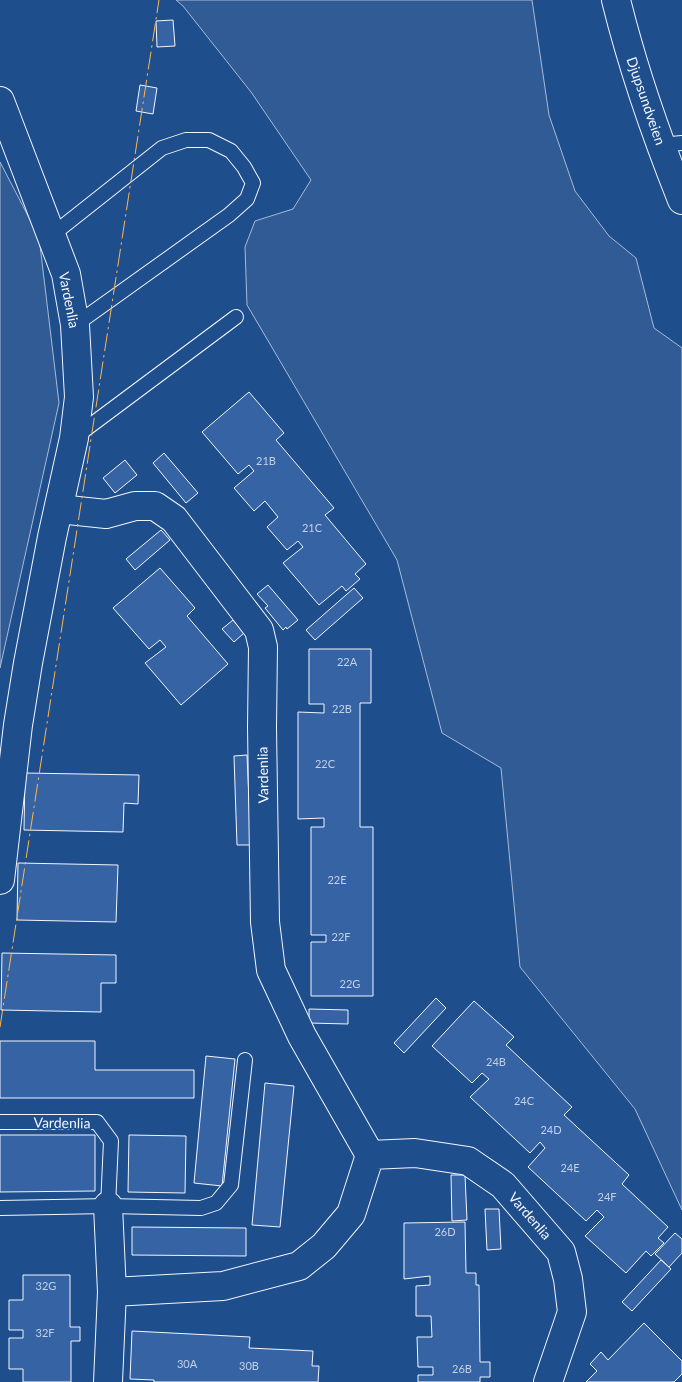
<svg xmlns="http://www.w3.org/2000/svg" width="682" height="1382" viewBox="0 0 682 1382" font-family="Lato,sans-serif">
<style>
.built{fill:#305b95;stroke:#a8bbd7}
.building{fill:#3563a3;stroke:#f2f6ff}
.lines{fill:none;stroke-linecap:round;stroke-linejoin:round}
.service-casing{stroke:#f2f6ff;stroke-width:16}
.minor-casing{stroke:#f2f6ff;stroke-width:30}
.service{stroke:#1f4e8c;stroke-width:14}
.minor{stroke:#1f4e8c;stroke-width:28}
.power{stroke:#ffb74d;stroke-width:1;stroke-dasharray:18 4 2.5 4;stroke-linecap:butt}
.labels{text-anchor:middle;stroke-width:4;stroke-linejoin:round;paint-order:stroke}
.number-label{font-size:11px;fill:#c3d1e8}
.street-label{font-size:14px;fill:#f2f6ff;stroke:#1f4e8c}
</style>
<rect width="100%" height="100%" fill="#1f4e8c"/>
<g class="built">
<path d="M176,0H532L549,115L575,191L609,236L636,258L654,328L682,348V1210L635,1109L520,967L501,768L442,733L397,560L247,305L245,247L255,221L293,209L311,180L251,92L183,6Z"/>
<path d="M0,162L39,237L59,403L0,668Z"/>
</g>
<g class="building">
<path d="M173,20L175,46L157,47L156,21Z"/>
<path d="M140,85L157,88L153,114L136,111Z"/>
<path d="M249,392L284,433L276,440L334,508L325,515L366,564L355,574L360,579L346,591L342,586L319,605L283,563L303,547L298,541L287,550L267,527L278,517L265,501L254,511L234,488L254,471L249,465L238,474L202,432Z"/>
<path d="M164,453L198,493L186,503L153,463Z"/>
<path d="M125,460L137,475L115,493L103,478Z"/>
<path d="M161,530L170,540L135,570L126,559Z"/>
<path d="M160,568L195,608L187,616L228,664L181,705L145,663L166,647L160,640L149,649L113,608Z"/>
<path d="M268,585L298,620L287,629L286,627L283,630L265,608L268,606L257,594Z"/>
<path d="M354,588L363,598L315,640L306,630Z"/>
<path d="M233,620L244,633L234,642L222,629Z"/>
<path d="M309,649H371V703H360V827H373V996H311V942H326V935H311V827H324V818L298,819V712L324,713V704H309Z"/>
<path d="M247,755L251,845H237L234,756Z"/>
<path d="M25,773L139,775L138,804L124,803L123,832L24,830Z"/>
<path d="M18,863L118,865L116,922L17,920Z"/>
<path d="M2,953L116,955V983H101V1012L1,1010Z"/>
<path d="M436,998L446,1008L404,1053L394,1043Z"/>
<path d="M474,1001L514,1037L506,1045L572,1107L564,1115L629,1175L622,1184L668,1227L658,1238L664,1243L651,1256L646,1251L626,1273L585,1236L604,1217L597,1210L586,1221L528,1167L545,1148L540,1142L530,1153L470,1097L489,1079L482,1073L472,1083L432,1046Z"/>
<path d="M309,1009L348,1010V1024L309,1023Z"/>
<path d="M0,1041H95V1070H194V1098H0Z"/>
<path d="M206,1056L235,1059L222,1186L194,1183Z"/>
<path d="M265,1083L294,1086L280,1227L252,1225Z"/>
<path d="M0,1135H95V1191L0,1192Z"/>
<path d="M129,1135L186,1136L185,1193L128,1192Z"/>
<path d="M451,1175H465L467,1220L452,1221Z"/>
<path d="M485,1209H499L501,1249L487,1250Z"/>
<path d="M465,1222L466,1273H476V1285H479L480,1362H490V1377H480V1382H418V1375H433V1367H418L417,1337H432L431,1316H416V1286L430,1285V1276L404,1279V1223Z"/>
<path d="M132,1227L246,1228V1256L132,1255Z"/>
<path d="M675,1233L682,1239V1253L669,1267L655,1254Z"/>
<path d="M661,1260L671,1269L632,1311L622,1302Z"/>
<path d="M23,1275H70V1327H80V1341H71V1382H23V1369H9V1338H23V1330H9V1300H23Z"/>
<path d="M644,1323L682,1361V1374L674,1382H586L597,1371L590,1364L601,1352L608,1360Z"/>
<path d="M132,1331L250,1337L249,1348L313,1351L312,1366H319L318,1382H154V1380L130,1379Z"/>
</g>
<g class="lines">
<defs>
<g id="service">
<path d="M660,145L682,143"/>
<path d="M52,235L162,148L186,140H209L231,151L244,167L253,183L247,199L229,215L75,325"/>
<path d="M75,437L236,317"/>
<path d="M0,1122H97L111,1141L108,1206"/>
<path d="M0,1208L108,1206L201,1208L216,1203L231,1185L245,1060"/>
</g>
<g id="minor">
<path d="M616,0C633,69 656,135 682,200"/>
<path d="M0,101L66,274L75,325L79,397L74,438L52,537L28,663L18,725L0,880"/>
<path d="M59,509L106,514L135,506H155L174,519L259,630L263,647L262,727L265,922L271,970L302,1036L370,1155"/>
<path d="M108,1206L112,1292L108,1382"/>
<path d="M112,1292L223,1286L299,1266L324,1246L351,1214L370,1155L415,1153L468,1161L503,1185L561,1252L568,1279L572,1312L548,1382"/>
</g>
</defs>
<use href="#service" class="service-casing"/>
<use href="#minor" class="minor-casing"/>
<use href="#service" class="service"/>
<use href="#minor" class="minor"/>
<path class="power" d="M0,1027L159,0"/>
</g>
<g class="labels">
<g class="number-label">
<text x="266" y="465">21B</text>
<text x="312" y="532">21C</text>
<text x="347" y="666">22A</text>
<text x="342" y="713">22B</text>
<text x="325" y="768">22C</text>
<text x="337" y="884">22E</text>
<text x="341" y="941">22F</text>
<text x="350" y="988">22G</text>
<text x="496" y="1066">24B</text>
<text x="524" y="1105">24C</text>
<text x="551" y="1134">24D</text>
<text x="570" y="1172">24E</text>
<text x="607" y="1201">24F</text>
<text x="445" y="1236">26D</text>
<text x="46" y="1290">32G</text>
<text x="45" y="1337">32F</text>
<text x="187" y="1368">30A</text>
<text x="249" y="1370">30B</text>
<text x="462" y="1373">26B</text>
</g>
<g class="street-label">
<text transform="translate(646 101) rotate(71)" y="5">Djupsundveien</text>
<text transform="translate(69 300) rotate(79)" y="5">Vardenlia</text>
<text transform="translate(263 775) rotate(-91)" y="5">Vardenlia</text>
<text transform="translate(62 1123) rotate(1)" y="5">Vardenlia</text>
<text transform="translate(530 1216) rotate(49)" y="5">Vardenlia</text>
</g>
</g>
</svg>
